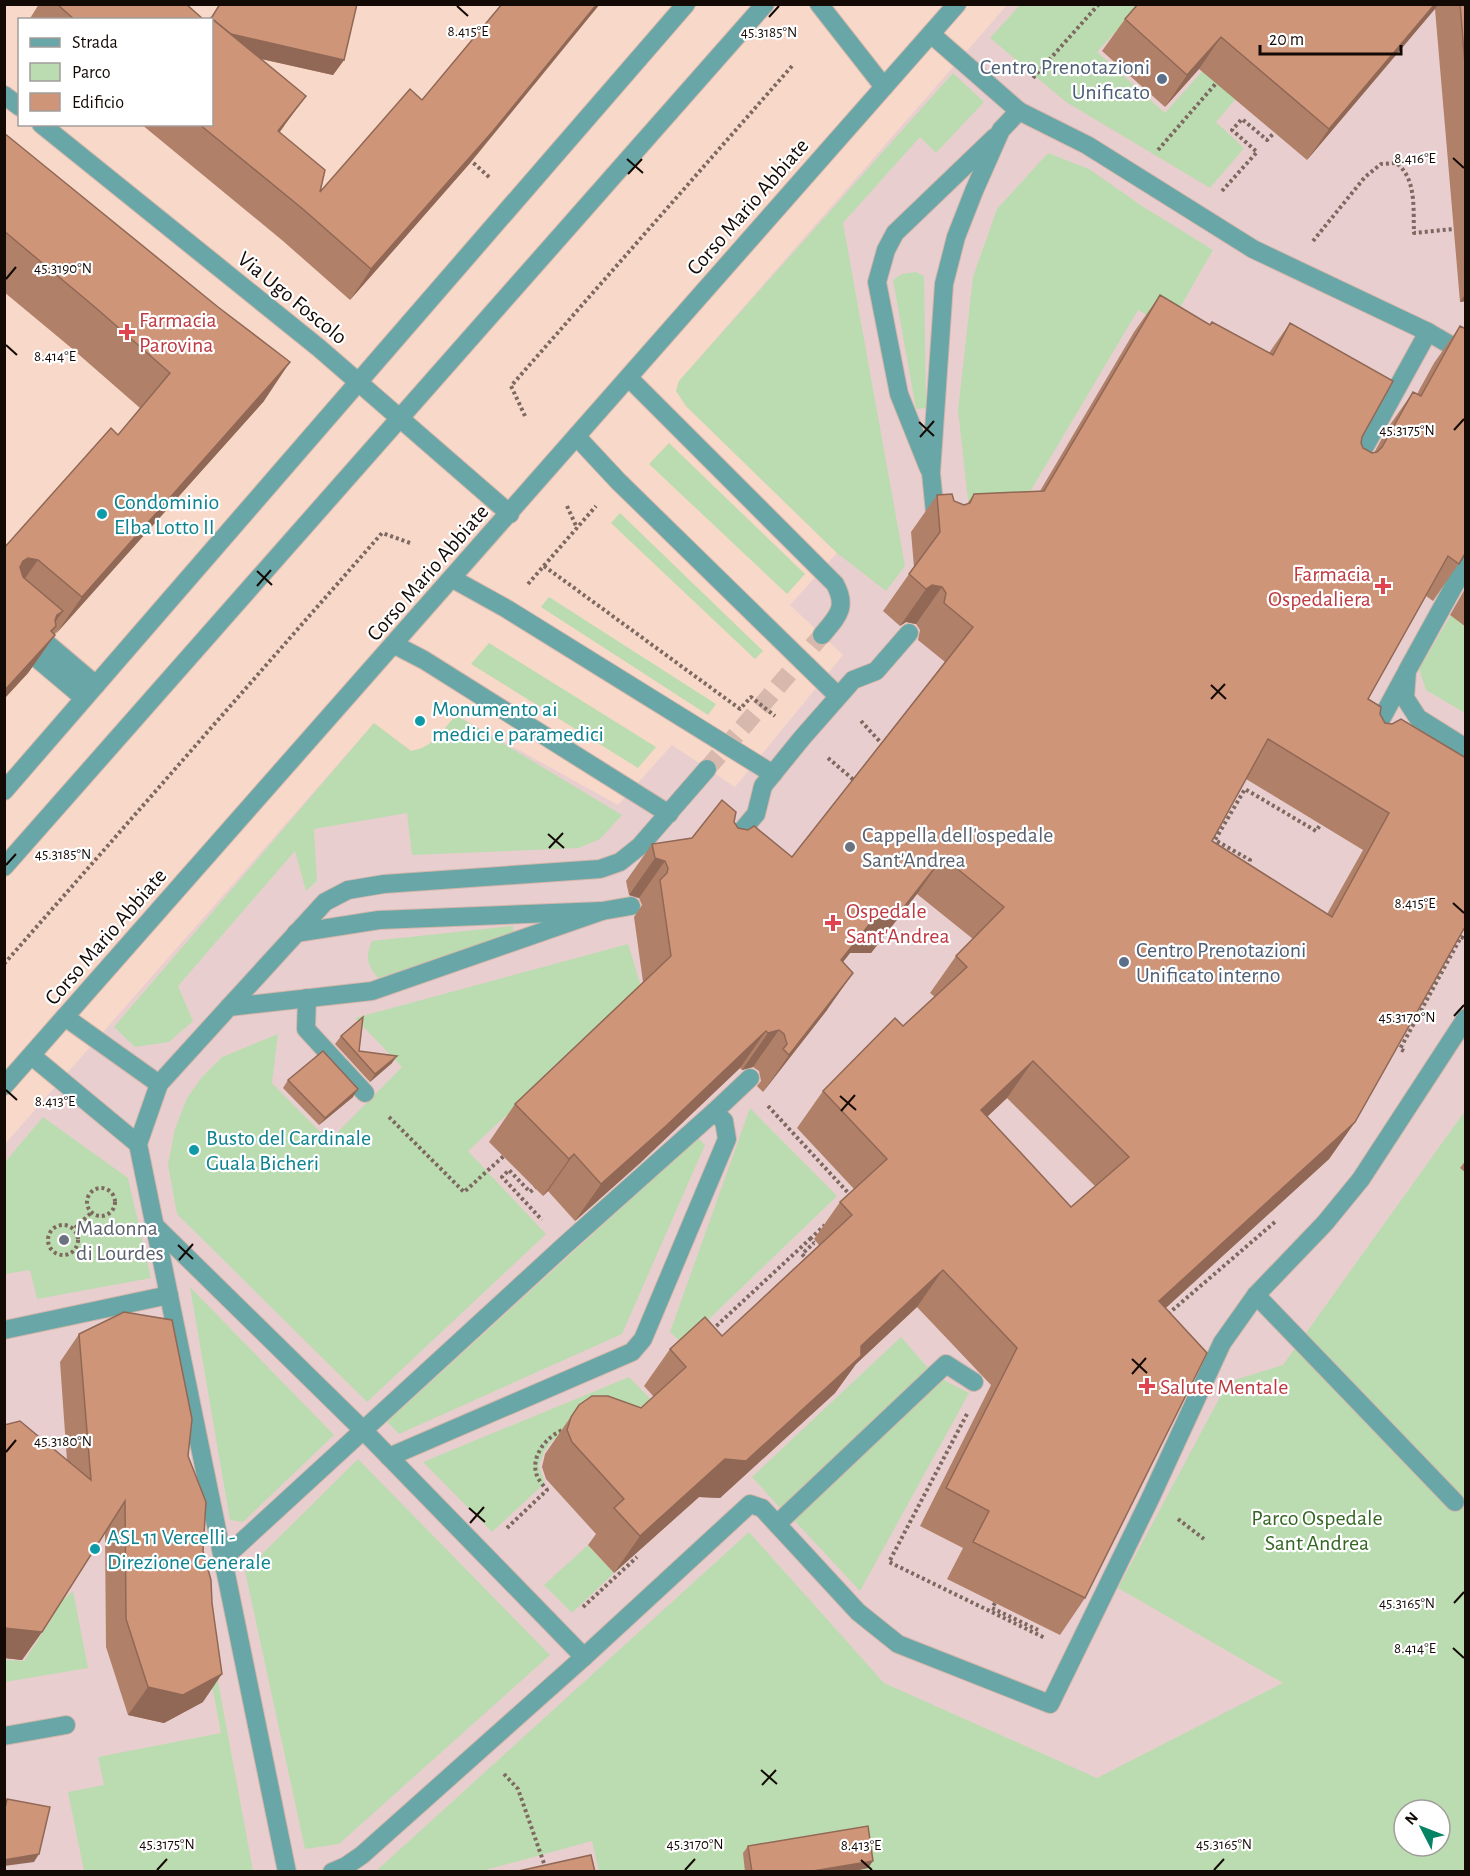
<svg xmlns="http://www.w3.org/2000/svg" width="1470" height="1876" viewBox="0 0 1470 1876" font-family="'Alegreya Sans',sans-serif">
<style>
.medical{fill:#e9cecf}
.green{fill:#bbdcb0;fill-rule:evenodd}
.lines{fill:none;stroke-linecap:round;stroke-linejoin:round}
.minor-tunnel{stroke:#d6b9ac;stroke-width:18;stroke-dasharray:18 9;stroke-linecap:butt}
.minor-casing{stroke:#d4b7aa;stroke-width:20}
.path{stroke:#7d6960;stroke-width:4;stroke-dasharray:3 3;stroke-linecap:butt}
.minor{stroke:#69a6a7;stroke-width:18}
.wall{fill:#b18068;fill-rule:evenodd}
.shaded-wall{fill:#906855}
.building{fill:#ce9579;stroke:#906855;stroke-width:1.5;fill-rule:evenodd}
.ticks{fill:none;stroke:#140a05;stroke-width:2}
.service-dot{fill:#5c6f8a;stroke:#fff;stroke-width:2}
.health-dot{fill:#e0444e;stroke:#fff;stroke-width:2}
.culture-dot{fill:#0f9aa8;stroke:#fff;stroke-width:2}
.worship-dot{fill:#6b7280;stroke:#fff;stroke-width:2}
.labels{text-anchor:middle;stroke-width:4.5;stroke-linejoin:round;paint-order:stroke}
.service-label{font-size:22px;fill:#4e5e75;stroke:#fff;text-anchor:end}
.street-label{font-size:22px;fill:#140a05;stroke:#fff}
.health-label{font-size:22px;fill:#be3a42;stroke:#fff;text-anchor:start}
.culture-label{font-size:22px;fill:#0d838f;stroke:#fff;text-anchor:start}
.worship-label{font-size:22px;fill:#5b616d;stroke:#fff;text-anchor:start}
.park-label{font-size:22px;fill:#366624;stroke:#fff}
.ticks-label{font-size:15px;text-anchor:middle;fill:#140a05;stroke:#fff;stroke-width:4.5;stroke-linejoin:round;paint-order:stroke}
</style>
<rect width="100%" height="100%" fill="#f8d8c9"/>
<path class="medical" d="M1007,5H1465V1775L1404,1810L1309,1871L5,1872V1144L374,723L411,751L423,749L433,743L456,715L618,805L672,745L735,787L843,655L790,605L837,553L686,406L676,391L679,381Z"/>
<g class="green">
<path d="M1020,5H1140L1097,52L1165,113L1261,5H1316L1216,122L1244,148L1210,188L1066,102L990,38Z"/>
<path d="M953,73L984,102L936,153L920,137L843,223L905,566L886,591L837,553L686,406L676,391L679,381Z"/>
<path d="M1048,153L1089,169L1142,206L1213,250L1169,327L1138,310L1011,524L971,527L958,410L973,277L997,209Z"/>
<path d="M916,272L924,276L926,408L916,409L893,280L902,274Z"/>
<path d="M669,443L805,574L787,594L649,464Z"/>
<path d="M620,513L763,651L755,659L611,523Z"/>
<path d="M1465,591V713L1426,690L1419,669Z"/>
<path d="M549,597L716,704L708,715L541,607Z"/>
<path d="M489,643L656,747L638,768L471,664Z"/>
<path d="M456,715L622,815L600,839L579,848L412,855L407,813L314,829L317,881L306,891L295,851L178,986L193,1021L169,1042L135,1047L114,1027L374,723L411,751C434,747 441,732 456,715Z"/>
<path d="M513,926L514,935L378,978C367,965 365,957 372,941Z"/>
<path d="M628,944L642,989L468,1151L546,1234L367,1402L177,1214L168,1165L175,1129L187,1098L202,1077L222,1057L278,1034L272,1083L329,1141L402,1067L355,1018Z"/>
<path d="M750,1108L837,1196L683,1344L670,1332Z"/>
<path d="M1465,1111V1871L599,1872L592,1841L482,1871L375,1872L749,1532L884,1683L1097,1778L1283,1683L1118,1588L1228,1382L1283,1365ZM1404,1810H1440V1846H1404Z"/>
<path d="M43,1117L128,1178L151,1278L37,1299L30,1270L5,1274V1162Z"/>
<path d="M698,1138L705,1145L622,1334L399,1434L387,1422Z"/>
<path d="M190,1287L334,1435L243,1522L230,1520Z"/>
<path d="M901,1337L928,1368L781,1509L752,1477Z"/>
<path d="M629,1377L656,1405L566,1432L552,1441L544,1452L539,1466L545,1483L492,1532L423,1462Z"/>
<path d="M940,1378L969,1393L860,1591L793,1519Z"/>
<path d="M358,1459L550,1655L339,1844L305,1849L245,1571Z"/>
<path d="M588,1545L614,1573L572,1613L544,1585Z"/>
<path d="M73,1591L88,1668L5,1682V1660L24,1661L54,1615L50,1612Z"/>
<path d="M213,1654L253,1871H84L68,1792L104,1785L98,1757L221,1733L206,1655Z"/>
</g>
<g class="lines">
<path class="minor-tunnel" d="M707,769L822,635"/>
<defs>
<g id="minor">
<path d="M819,4L884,87"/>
<path d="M931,34L1019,111L1001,130L974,191L956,237L944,284L931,473L936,523"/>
<path d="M4,95L20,107"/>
<path d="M1019,111L1087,145L1253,249L1428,332L1466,354"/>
<path d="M41,124L319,348L510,514"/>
<path d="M629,378L835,584C848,608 837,617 822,635"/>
<path d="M577,437L618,481L838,696"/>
<path d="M929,469L899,394L877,282L886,250L895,233L995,137"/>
<path d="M1352,470L1428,332"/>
<path d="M1466,564L1407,671L1405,698L1418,718L1466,748"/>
<path d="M453,579L507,609L773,774"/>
<path d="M4,607L96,685"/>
<path d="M395,645L424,660L669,814"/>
<path d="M39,660L84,698"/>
<path d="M1371,738L1405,675"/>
<path d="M4,791L686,4"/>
<path d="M728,847L756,814L763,786L802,738L853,680L876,671L909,633"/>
<path d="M4,867L765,4"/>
<path d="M296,933L379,920L602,911L631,906"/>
<path d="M307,998L306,1029L365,1093"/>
<path d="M229,1007L325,902L348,890L384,884L600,869L620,862L640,846L707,769"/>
<path d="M65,1017L159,1084"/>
<path d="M32,1056L138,1144"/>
<path d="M4,1086L957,4"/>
<path d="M714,1112L750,1078"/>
<path d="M156,1227L363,1430L584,1657"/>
<path d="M1256,1295L1455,1502"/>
<path d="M4,1330L169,1295"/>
<path d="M777,1524L946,1364L974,1382"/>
<path d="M223,1559L565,1245L714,1112L724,1121L727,1139L643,1339L632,1352L389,1457"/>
<path d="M4,1736L66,1725"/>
<path d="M287,1872L138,1144L159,1084L229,1007L372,991L602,911"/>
<path d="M332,1872L346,1866L362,1855L584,1657L750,1504L762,1508L858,1612L898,1644L1050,1704L1150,1499L1222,1343L1256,1295L1325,1223L1361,1179L1466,1018"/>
</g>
</defs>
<use href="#minor" class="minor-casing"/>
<g class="path">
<path d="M1033,78L1099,4"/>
<path d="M1158,150L1218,81"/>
<path d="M469,159L490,178"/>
<path d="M1222,191L1257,152L1232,130L1242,119L1267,140L1274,133"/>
<path d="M1313,241L1365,177L1381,164L1396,163C1417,178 1413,210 1414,233L1453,229"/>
<path d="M525,416L511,386L792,66"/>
<path d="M567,506L577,528"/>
<path d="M544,566L740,709L751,697L775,716"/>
<path d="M528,584L596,506"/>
<path d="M861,721L883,745"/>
<path d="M828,758L855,781"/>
<path d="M1246,866L1250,860L1215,840L1245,789L1316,831L1321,824"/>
<path d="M4,964L382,533L410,543"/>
<path d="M1404,1051L1400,1049L1461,937L1466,939"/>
<path d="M768,1106L852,1197"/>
<path d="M389,1117L464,1192L506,1154"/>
<path d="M537,1186L530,1192L509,1170L502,1177L542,1220"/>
<circle cx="101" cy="1202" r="14"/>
<circle cx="63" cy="1240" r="15"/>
<path d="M75,1228L92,1212"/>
<path d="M810,1239L825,1225"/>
<path d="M808,1261L802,1254L814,1243"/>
<path d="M1168,1314L1276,1221"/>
<path d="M712,1330L810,1239L814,1243"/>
<path d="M967,1414L889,1562L1045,1638"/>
<path d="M1178,1519L1204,1539"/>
<path d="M507,1528L547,1490C544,1486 540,1482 538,1478C528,1458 547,1435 565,1429"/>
<path d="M995,1603L992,1608L1038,1630"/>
<path d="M583,1607L637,1557"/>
<path d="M504,1774L518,1789L547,1872"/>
</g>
<use href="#minor" class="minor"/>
</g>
<g class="wall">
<path d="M39,4H186L204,20H29Z"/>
<path d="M1138,4H1466V301L1460,302L1435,9L1307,160L1199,69L1165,107L1102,51L1125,19Z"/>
<path d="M212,20L344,60L333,75L261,59L284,126L280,132L320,192L471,162L350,300L283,241L141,124H212Z"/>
<path d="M4,133L264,401L54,635L28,673L4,699V548L118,435L140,408L69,346L4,292Z"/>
<path d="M1160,295L1209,325L1269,353L1290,323L1362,437L1361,443L1363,448L1372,453H1374L1387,429L1413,392L1417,394L1434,363L1460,326L1466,329V553L1433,601L1426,596L1368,699L1385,723L1392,724L1401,719L1355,1122L1329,1159L1165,1308L1085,1598L1060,1635L947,1579L963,1548L920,1526L991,1385L917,1307L856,1364L835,1393L720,1498L699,1497L614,1573L588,1545L596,1534L546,1479L542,1467L545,1454L579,1405L641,1408L654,1397L644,1386L670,1349L722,1336L819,1245L814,1239L840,1202L854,1189L797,1128L823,1091L903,1026L935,997L930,993L956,956L973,939L917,894L871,953H850L843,962L827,1010L763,1092L757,1086L761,1081L759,1071L753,1067L742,1070L740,1068L640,1163L575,1221L548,1191L543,1196L489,1142L515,1104L643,982L634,917L642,905L639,898L629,895L626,881L652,844L692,838L734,822L738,828L792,857L945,662L918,640L920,630L916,624L906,622L900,626L883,611L914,567L911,532L937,495L964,505L967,504L974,494L1040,491L1134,332ZM1246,779L1363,850L1327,914L1212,841ZM1007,1098L1095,1186L1071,1207L987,1117Z"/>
<path d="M1466,587V627L1450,615Z"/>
<path d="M341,1036L359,1051L392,1063L370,1082L335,1044Z"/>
<path d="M288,1080L353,1097L319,1125L283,1088Z"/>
<path d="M1466,1160V1173L1460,1168Z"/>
<path d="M79,1334L188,1456L203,1551V1702L164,1723L128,1715L106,1647L105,1532L42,1632L22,1660L4,1658V1425L67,1461L60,1362Z"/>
<path d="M748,1846L868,1868L850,1872H745L743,1853Z"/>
</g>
<g class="shaded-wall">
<path d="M597,4H600L471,162L350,300L371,269Z"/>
<path d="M1435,4H1439L1307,160L1329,129Z"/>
<path d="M212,30L344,60L333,75L212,48Z"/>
<path d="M1221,37L1199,69L1165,107L1187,75Z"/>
<path d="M306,96L284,126L256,161L278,131Z"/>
<path d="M1466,293V301L1460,302Z"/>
<path d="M290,362L264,401L55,635L82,597Z"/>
<path d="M28,558L38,560L11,598L4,597L23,561Z"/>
<path d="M932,585L942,587L916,624L906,622L900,626L926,589Z"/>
<path d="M63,611L36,649L57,615Z"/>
<path d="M56,626L30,663L55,635L28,673L4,699V691Z"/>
<path d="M943,857L917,894L871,953H850L815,997L841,960L876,916Z"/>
<path d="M655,858L665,861L639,898L629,895Z"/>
<path d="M853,973L827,1010L763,1092L789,1055Z"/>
<path d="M779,1030L753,1067L742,1070L768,1033Z"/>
<path d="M766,1031L740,1068L640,1163L575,1221L601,1184Z"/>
<path d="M397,1056L392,1063L370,1082L375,1074Z"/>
<path d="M1033,1061L1007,1098L955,1147L981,1110Z"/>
<path d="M358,1089L353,1097L319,1125L325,1118Z"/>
<path d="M1355,1122L1329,1159L1133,1338L1159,1301Z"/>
<path d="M574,1154L548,1191L543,1196L569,1159Z"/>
<path d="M943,1270L917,1307L856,1364L835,1393L720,1498L699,1497L614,1573L640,1536L725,1459L861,1346Z"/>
<path d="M4,1628L42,1632L22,1660L4,1658Z"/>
<path d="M222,1674L203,1702L164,1723L128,1715L148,1687Z"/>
<path d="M39,1854L34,1862L4,1866V1860Z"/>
<path d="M873,1861L868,1868L850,1872H807Z"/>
</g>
<g class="building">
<path d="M57,4H186L204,20H75Z"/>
<path d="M220,4H357L344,60L231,34L211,18L210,20Z"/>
<path d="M502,4H597L493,131L371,269L304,210L199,124H212V20H210L211,18L306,96L278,131L325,170L320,192L410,89L422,100Z"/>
<path d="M1138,4H1435L1329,129L1221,37L1187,75L1125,19Z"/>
<path d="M1460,4H1466V76Z"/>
<path d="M4,133L218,307L290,362L82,597L38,560L28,558L23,561L20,567L23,577L63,611L57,615L55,620L56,626L51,631L55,635L4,691V548L111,428L118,435L170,373L96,308L4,231Z"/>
<path d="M1160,295L1210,325L1212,322L1273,355L1290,323L1393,381L1362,437L1361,443L1363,448L1372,453L1377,452L1382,447L1413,392L1421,396L1460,326L1466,329V552L1459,564L1448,556L1368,699L1381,707L1380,714L1385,723L1392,724L1401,719L1466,758V925L1355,1122L1159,1301L1207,1353L1085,1598L973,1542L989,1511L946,1488L1017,1348L943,1270L861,1346V1356L746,1461L725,1459L640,1536L614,1508L624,1499L572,1442L567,1430L571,1417L579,1405L592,1396H608L641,1408L686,1367L670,1349L705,1317L722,1336L852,1215L840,1202L887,1159L823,1091L895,1018L903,1026L967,967L956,956L1004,907L943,857L897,916H876L841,960L853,973L789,1055L783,1049L787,1044L784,1034L779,1030L768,1033L766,1031L666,1126L601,1184L574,1154L569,1159L515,1104L671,956L660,880L667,873L668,868L665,861L655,858L652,844L692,838L722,800L736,812L734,822L738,828L748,830L754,826L792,857L973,627L944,603L946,593L942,587L932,585L926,589L909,574L940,532L937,495L952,494L954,501L964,505L970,503L974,494L1044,491ZM1268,739L1389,813L1332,917L1212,841ZM1033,1061L1129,1157L1071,1207L981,1110Z"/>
<path d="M363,1017L359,1051L397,1056L375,1074L341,1036Z"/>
<path d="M323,1051L358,1089L325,1118L288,1080Z"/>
<path d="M124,1312L172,1320L192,1419L188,1456L206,1502L203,1551L211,1580L212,1603L222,1674L183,1695L148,1687L126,1619L125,1501L42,1632L4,1628V1425L20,1421L91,1480L79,1334Z"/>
<path d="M7,1799L50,1807L39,1854L4,1860V1813Z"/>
<path d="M868,1826L873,1861L807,1872H752L748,1846Z"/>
<path d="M591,1855L595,1872H514Z"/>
</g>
<path class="ticks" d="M457,6L468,16M769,17L779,6M1453,158L1464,168M627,159L643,173M628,174L642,159M6,279L16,267M6,345L17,355M919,422L934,436M1454,430L1464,419M920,437L934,421M257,571L272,585M257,586L271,570M1211,685L1226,699M1211,699L1225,684M548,834L564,848M549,848L563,833M6,865L16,854M1453,903L1464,913M1454,1016L1464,1005M6,1090L17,1100M840,1096L856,1110M841,1111L855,1095M178,1245L193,1259M179,1260L193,1244M1132,1359L1147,1373M1132,1374L1146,1358M6,1452L16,1440M469,1508L485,1522M470,1523L484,1507M1454,1603L1464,1592M1453,1648L1464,1658M761,1770L777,1784M762,1785L776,1770M861,1860L872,1870M157,1870L167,1859M685,1870L695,1859M1214,1870L1224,1859"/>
<g class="service-dot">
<circle cx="1162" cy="79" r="6"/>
<circle cx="1124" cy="962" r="6"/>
</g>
<g class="health-dot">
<path d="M124 323h6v6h6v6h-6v6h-6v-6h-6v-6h6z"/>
<path d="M1380 577h6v6h6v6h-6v6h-6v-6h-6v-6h6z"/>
<path d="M830 914h6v6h6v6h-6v6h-6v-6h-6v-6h6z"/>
<path d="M1144 1377h6v6h6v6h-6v6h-6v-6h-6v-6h6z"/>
</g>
<g class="culture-dot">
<circle cx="102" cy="514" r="6"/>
<circle cx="420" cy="721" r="6"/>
<circle cx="194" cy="1150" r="6"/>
<circle cx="95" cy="1549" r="6"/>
</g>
<g class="worship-dot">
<circle cx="850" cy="847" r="6"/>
<circle cx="64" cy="1240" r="6"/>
</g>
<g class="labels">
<g class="service-label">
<text x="1150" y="74">Centro Prenotazioni<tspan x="1150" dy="25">Unificato</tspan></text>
<text x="1136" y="957" text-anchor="start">Centro Prenotazioni<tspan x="1136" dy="25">Unificato interno</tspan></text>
</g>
<g class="street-label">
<text transform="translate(747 206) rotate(-49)" y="8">Corso Mario Abbiate</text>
<text transform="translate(293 297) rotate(39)" y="8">Via Ugo Foscolo</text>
<text transform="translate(427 572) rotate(-49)" y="8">Corso Mario Abbiate</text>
<text transform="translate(105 936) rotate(-49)" y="8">Corso Mario Abbiate</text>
</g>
<g class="health-label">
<text x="139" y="327">Farmacia<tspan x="139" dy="25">Parovina</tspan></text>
<text x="1371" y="581" text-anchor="end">Farmacia<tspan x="1371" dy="25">Ospedaliera</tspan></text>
<text x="846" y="918">Ospedale<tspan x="846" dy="25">Sant'Andrea</tspan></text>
<text x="1160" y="1394">Salute Mentale</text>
</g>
<g class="culture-label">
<text x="114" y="509">Condominio<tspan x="114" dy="25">Elba Lotto II</tspan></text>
<text x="432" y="716">Monumento ai<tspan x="432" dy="25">medici e paramedici</tspan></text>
<text x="206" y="1145">Busto del Cardinale<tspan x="206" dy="25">Guala Bicheri</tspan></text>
<text x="107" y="1544">ASL 11 Vercelli -<tspan x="107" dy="25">Direzione Generale</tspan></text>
</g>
<g class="worship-label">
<text x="862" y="842">Cappella dell'ospedale<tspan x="862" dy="25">Sant'Andrea</tspan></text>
<text x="76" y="1235">Madonna<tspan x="76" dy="25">di Lourdes</tspan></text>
</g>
<g class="park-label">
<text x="1317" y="1525">Parco Ospedale<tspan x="1317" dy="25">Sant Andrea</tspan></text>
</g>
</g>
<g class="ticks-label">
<text x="468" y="36">8.415°E</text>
<text x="769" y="37">45.3185°N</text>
<text x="1415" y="163">8.416°E</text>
<text x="63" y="273">45.3190°N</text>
<text x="55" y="361">8.414°E</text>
<text x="1407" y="435">45.3175°N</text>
<text x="63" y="859">45.3185°N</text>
<text x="1415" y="908">8.415°E</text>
<text x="1407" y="1022">45.3170°N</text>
<text x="55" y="1106">8.413°E</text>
<text x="63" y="1446">45.3180°N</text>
<text x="1407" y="1608">45.3165°N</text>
<text x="1415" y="1653">8.414°E</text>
<text x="167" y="1849">45.3175°N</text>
<text x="695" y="1849">45.3170°N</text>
<text x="1224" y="1849">45.3165°N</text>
<text x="861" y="1850">8.413°E</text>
</g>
<rect width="1470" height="1876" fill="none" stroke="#140a05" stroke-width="12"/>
<rect x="18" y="18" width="195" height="108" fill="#ffffff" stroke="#a19d9b" stroke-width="1.5"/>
<rect x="30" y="38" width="30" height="9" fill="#69a6a7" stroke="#a19d9b" stroke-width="1.5"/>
<text x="72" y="48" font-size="18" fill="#140a05">Strada</text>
<rect x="30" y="63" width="30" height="18" fill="#bbdcb0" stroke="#a19d9b" stroke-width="1.5"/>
<text x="72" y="78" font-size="18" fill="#140a05">Parco</text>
<rect x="30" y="93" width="30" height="18" fill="#ce9579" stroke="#a19d9b" stroke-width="1.5"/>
<text x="72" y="108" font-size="18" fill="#140a05">Edificio</text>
<g transform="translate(1422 1828) rotate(312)"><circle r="28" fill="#ffffff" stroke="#a19d9b" stroke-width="1.5"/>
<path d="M0-4.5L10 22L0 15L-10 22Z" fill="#058465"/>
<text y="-9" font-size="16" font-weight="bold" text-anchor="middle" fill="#140a05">N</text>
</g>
<path d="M1260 45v9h141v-9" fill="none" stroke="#140a05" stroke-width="3"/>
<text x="1269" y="45" font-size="18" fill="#140a05" stroke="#ffffff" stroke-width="4.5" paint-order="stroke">20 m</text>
</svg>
